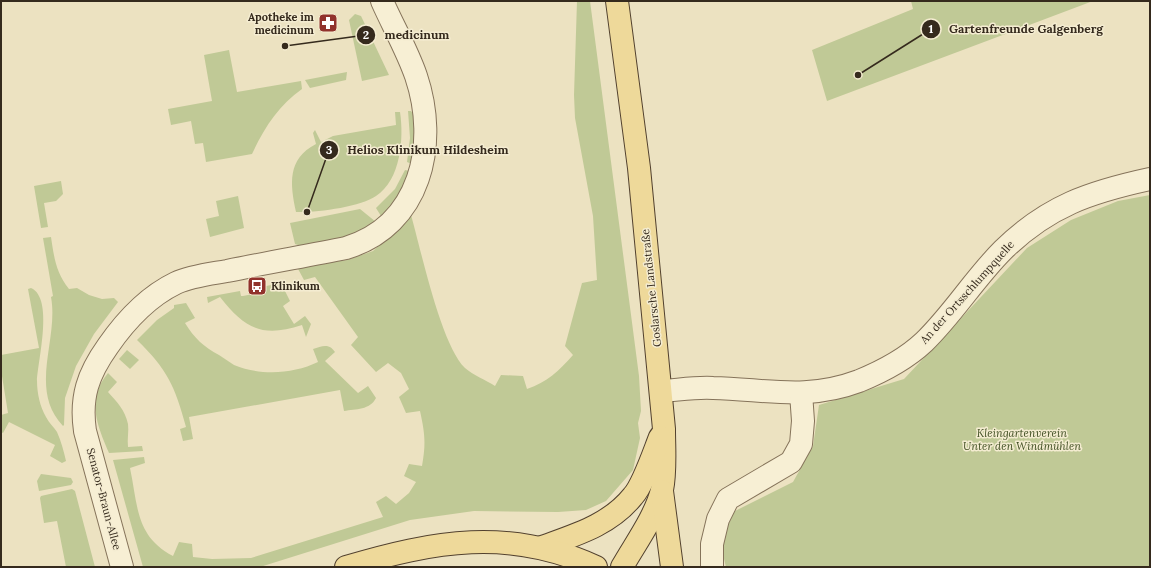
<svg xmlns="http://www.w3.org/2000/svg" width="1151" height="568" viewBox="0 0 1151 568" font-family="Lora,serif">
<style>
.green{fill:#c0c996}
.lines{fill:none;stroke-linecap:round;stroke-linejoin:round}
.minor-casing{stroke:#85735a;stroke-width:24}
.major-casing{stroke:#52412e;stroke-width:24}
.minor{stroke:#f7efd4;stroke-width:22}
.major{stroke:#eed99a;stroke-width:22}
.labels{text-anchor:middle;stroke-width:3;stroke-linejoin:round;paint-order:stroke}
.poi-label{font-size:11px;font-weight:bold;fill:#352a1d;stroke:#f4ecd1;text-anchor:end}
.street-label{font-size:11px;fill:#352a1d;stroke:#f4ecd1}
.park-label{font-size:11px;font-style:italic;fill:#435125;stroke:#f4ecd1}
.leader{fill:none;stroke:#352a1d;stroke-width:1.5}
.callout-dot{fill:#352a1d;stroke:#f4ecd1;stroke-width:1.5}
.mark-label{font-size:12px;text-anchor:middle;font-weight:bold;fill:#fff}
.callout-label{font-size:12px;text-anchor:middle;font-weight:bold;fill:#352a1d;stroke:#f4ecd1;stroke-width:3;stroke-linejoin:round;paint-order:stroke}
</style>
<rect width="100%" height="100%" fill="#ece2c1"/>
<g class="green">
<path d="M577,1H590L639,376L641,411L638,423L640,438L633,470L606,501L586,510L558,512L474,511L410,520L260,567H143L113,460L144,457L145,463L130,468C138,505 135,536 173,556L179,542L192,544L193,557L212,559L251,558L383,517L376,502L386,496L396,504L409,493L416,482L404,476L409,464L422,466C426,443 425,434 420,411L406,413L399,397L409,389L401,373L388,363L376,372L351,345L358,337L315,277L304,280L297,267L347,260L373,251L411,215C421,250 441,345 465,368C473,375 486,380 495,386L501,375L523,376L527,389C547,382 559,371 573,355L565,346L582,283L597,280L593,216L575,118L574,95Z"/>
<path d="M911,1H1093L827,101L812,50L913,9Z"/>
<path d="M355,14L361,16L389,75L362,81L349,20Z"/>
<path d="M229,50L237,92L301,81L302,89C279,105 264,128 252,154L206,162L203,143L195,144L191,121L171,125L168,109L212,101L204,55Z"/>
<path d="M347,72L346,80L310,88L305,80Z"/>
<path d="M408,111H411L416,118L412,164L407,162L410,138Z"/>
<path d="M395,112H400C404,138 401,180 376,196C361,207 314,213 296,212C290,184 287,159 316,144L313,133L315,130L321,142L333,136L396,125Z"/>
<path d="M405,170L410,171C404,187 395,205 381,216L376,208L395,189Z"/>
<path d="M61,181L63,194L56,201L44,203L48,227L41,228L34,186Z"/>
<path d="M1150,195V567H726L721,547L729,514L793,482L813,446L819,405L904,379L1027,248L1071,220L1118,201Z"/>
<path d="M238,196L244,228L210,237L206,219L219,216L216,201Z"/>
<path d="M360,209L376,222C357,239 325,241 301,246L295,244L290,223Z"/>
<path d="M51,237C54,257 56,273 69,289L77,288L89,295L102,299L114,298L118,302L94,334L76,366L65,398L64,425L63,426C28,389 59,340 51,297L53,296L43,238Z"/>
<path d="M281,283L290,301L283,306L294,324L305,316L311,324L306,337L302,325C263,338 245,329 220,297L208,303L207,297L240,291L241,296H243L253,294L252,289Z"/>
<path d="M31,288C54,298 38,360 37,381C37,393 40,407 46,417C49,423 54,427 57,432C61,441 64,452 66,461L62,463L50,456L55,445L9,422L3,433L1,432V415L8,413L1,370V355L39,348L28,289Z"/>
<path d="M186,303L195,318L185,323C194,338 204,347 219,355C224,358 229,362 234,365C261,376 293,374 318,362L313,349C322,346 329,343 335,352L325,361L358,393L368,386L376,398C370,410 356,409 344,411L340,390L189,417L193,439L183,441L180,429L186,427C175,386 167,369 137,340L157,320L174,308V305Z"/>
<path d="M127,350L139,360L130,369L119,359Z"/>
<path d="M108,373L117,382L108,392C117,402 125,410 128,424C129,431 127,439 128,447L142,446L143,451L109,453C97,425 86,399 108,373Z"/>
<path d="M41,474L71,478L73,482L71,485L39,491L37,481Z"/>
<path d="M72,489L75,491L95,567H66L57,521L44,523L40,498L41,496Z"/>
</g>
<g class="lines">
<defs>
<g id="minor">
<path d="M661,391C678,390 695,387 713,388C765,389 806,401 859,381C881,372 907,358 924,342C953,314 974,279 1003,250C1048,206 1090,192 1150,179"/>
<path d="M122,567L85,431C80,397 88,374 108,346C126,320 147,297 176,283C191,276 210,274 227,271C266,263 306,256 346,248C421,225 439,144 416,76C407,50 393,26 382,1"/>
<path d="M712,567V544L718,519L728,499L791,462L801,444L803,421L801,393"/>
</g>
<g id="major">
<path d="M617,1L639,168L664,429C664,449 666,471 662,490C655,517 635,544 622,567"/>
<path d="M662,491L672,567"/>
<path d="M542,547C575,535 610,525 633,496C643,485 654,452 660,437"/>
<path d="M346,567C434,541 509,527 596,567"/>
</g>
</defs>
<use href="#minor" class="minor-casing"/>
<use href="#major" class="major-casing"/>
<use href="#minor" class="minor"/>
<use href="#major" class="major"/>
</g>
<defs>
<symbol id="pharmacy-square" viewBox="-11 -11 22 22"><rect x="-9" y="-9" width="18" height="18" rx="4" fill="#91322c" stroke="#f4ecd1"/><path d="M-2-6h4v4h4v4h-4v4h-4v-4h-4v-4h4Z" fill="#fff"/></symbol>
<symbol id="bus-square" viewBox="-11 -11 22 22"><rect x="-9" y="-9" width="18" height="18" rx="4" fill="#91322c" stroke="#f4ecd1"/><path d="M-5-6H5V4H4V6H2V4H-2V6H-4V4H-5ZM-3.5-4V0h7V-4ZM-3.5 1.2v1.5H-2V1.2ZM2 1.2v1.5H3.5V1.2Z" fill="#fff"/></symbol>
</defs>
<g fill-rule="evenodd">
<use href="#pharmacy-square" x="317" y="12" width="22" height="22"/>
<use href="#bus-square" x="246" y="275" width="22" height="22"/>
</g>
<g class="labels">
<g class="poi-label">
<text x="314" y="21">Apotheke im<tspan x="314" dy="13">medicinum</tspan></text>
<text x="271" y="290" text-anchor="start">Klinikum</text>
</g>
<g class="street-label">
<text transform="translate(651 288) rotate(-96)" y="4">Goslarsche Landstraße</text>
<text transform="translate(967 292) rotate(-48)" y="4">An der Ortsschlumpquelle</text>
<text transform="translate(104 499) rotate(75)" y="4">Senator-Braun-Allee</text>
</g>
<g class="park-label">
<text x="1022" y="437">Kleingartenverein<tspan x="1022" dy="13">Unter den Windmühlen</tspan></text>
</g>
</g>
<path class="leader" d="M858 75L931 29M285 46L366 35M307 212L329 150"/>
<g class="callout-dot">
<circle cx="858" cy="75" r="4"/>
<circle cx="285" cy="46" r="4"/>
<circle cx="307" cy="212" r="4"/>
<circle cx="931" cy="29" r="10"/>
<circle cx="366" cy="35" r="10"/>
<circle cx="329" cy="150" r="10"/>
</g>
<g class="mark-label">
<text x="931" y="33">1</text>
<text x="366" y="39">2</text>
<text x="329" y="154">3</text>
</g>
<g class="callout-label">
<text x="1026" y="33">Gartenfreunde Galgenberg</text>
<text x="417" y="39">medicinum</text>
<text x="428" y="154">Helios Klinikum Hildesheim</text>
</g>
<rect width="1151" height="568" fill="none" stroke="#352a1d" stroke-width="4"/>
</svg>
